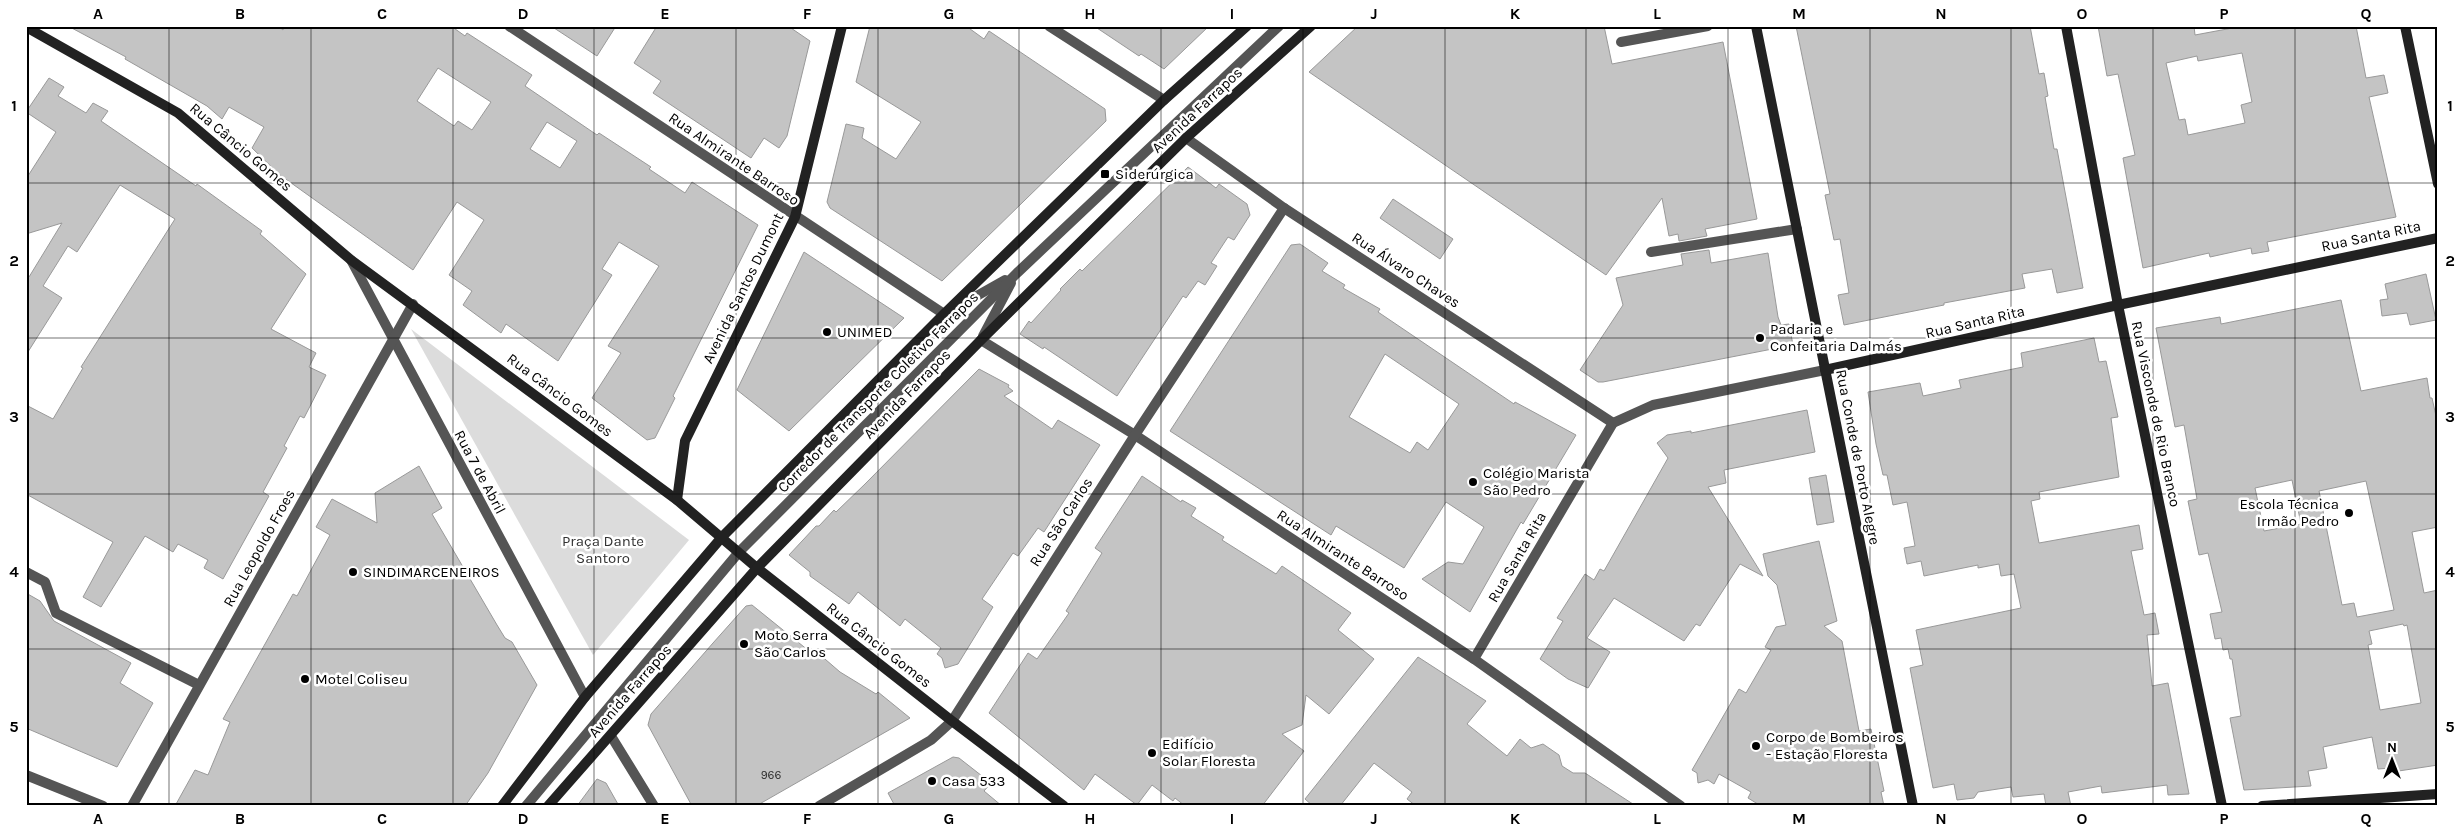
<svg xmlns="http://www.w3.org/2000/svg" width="2464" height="832" viewBox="0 0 2464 832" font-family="Karla,sans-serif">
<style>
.green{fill:#dcdcdc}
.building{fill:#c4c4c4;stroke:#999;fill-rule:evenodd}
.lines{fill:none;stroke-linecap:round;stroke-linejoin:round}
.lane{stroke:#555;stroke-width:10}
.street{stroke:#555;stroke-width:10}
.secondary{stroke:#222;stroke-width:10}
.grid{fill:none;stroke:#000;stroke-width:1;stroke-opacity:0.55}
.poi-dot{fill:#000;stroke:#fff;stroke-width:2}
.labels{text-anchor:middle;stroke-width:5;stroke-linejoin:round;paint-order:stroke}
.number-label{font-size:12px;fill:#313131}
.street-label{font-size:15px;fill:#000;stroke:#fff}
.poi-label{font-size:15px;fill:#000;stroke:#fff;text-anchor:start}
.park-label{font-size:15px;fill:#333;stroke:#fff}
.neatline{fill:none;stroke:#000;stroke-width:2}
.grid-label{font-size:16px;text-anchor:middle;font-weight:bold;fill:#000}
</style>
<rect width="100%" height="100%" fill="#fff"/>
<path class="green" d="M411,329L689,540L593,655Z"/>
<g class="building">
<path d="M68,26H278L283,30L285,26H451L465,36L467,33L532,75L525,86L597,135L599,133L651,167L649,169L685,193L692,182L758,225L673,396L675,398L655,438L647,440L592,398L621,353L608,346L659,266L619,242L602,269L612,275L558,361L506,324L501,333L463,305L472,291L449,275L484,220L457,202L413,270L280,175L252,148L264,127L229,107L222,119L207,106L125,59L126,57ZM438,68L491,102L472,130L458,121L454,126L417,101ZM547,122L577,141L560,168L530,149Z"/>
<path d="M551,26H616L597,56Z"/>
<path d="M657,26H788L810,41L787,136L779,148L764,138L751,158L653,93L661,81L634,63Z"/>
<path d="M870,26H966L984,39L989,31L1105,109L1106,121L942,281L830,208L827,202L846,124L864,128L862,138L896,159L921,122L856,82Z"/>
<path d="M1094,26H1209L1164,69L1141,54L1139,56Z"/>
<path d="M1358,26H1604L1612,64L1723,42L1757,219L1705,229L1707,236L1679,241L1678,234L1669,236L1662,198L1606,275L1309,72Z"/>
<path d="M1796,26H2030L2039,74L2044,73L2048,96L2045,97L2054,149H2057L2083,288L2057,293L2052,269L2022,274L2025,288L1944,303V305L1844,325L1838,295L1849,293L1840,239L1834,240L1825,195L1830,194Z"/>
<path d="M2098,26H2194L2195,35L2243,26H2356L2366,78L2384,75L2388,93L2369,97L2396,217L2267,242L2269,251L2252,254L2251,248L2210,257L2209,253L2143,268L2123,158L2135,155L2118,74L2107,76ZM2242,53L2252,102L2241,105L2245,123L2188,135L2185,119L2179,120L2166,63L2197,56L2198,61Z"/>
<path d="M49,78L64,87L58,96L86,113L93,103L108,111L101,121L196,186L197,184L262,231L260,234L306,274L271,329L316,353L309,367L326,375L304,418L300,416L284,446L287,448L263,492L269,496L223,579L204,568L208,560L178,544L173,552L145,536L101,607L83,597L113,542L26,494V405L53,419L83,368L81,367L175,219L120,185L77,252L68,246L43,286L62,298L26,355V275L29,277L62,223L26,234V179L56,132L26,112Z"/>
<path d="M1188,167L1216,188L1219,184L1247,204L1250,215L1234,240L1228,237L1211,263L1217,266L1205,285L1198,281L1186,298L1183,296L1117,396L1044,347L1043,349L1020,334L1029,321L1031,323L1061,290L1060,289L1080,269L1082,271Z"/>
<path d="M1393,199L1453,239L1440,259L1380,218Z"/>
<path d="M1300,244L1328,263L1322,271L1345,285L1343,288L1380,309L1378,312L1514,404L1515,402L1576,435L1523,524L1521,522L1470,612L1422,579L1448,562L1463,564L1484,527L1446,502L1404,568L1336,526L1331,535L1170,431L1291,245ZM1385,354L1459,404L1428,450L1417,442L1410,453L1349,417Z"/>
<path d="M1709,250L1711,263L1768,253L1778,317L1781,325L1789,324L1793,345L1603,382H1598L1580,370L1623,305L1616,278L1683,265L1681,254Z"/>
<path d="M804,252L904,318L789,431L737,390Z"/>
<path d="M2426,274L2436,320L2410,325L2407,313L2382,316L2380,300L2388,299L2385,284Z"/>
<path d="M2341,300L2361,391L2427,378L2430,398H2432L2438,425V527L2412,532L2424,593L2438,590V765L2392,772L2391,768L2378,769L2372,737L2323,747L2327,768L2308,771L2311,786L2244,790L2230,718L2241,716L2232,659H2230L2228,649L2223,650L2221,638L2215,639L2210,614L2222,612L2208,553L2199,555L2188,501L2197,499L2184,425L2175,427L2156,328L2220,317L2221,324ZM2292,480L2301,524L2264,531L2255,488ZM2366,481L2394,610L2357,617L2354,603L2342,605L2319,491ZM2403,624L2404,626L2407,625L2421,703L2380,710L2368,645L2372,644L2369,631Z"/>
<path d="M2094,338L2099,362L2106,361L2118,417L2111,418L2119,477L2039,492L2040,499L2031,501L2039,543L2139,525L2143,549L2131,551L2144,615L2155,613L2159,634L2147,635L2152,686L2168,683L2189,794L2168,795L2167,785L2102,793L2101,786L2068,792L2071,806H2046L2044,794L2013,797L2011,787L1978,792L1974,798L1957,800L1954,784L1933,788L1910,668L1923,665L1916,630L2021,608L2014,574L2001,576L1999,564L1978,568V565L1924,576L1921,561L1907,564L1904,548L1915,546L1907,502L1893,505L1887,475H1883L1876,444L1868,392L1920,383L1923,396L1961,388L1959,380L2023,367L2021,353Z"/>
<path d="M979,369L1009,385L1008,387L1013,391L1004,396L1052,429L1058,420L1100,445L1044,532L1038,528L1018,556L1013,553L982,599L993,607L958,664L945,668L942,658L937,654L941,648L905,619L900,626L858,592L849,604L810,576V572L789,555L816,526H819L834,510L836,512L865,484Z"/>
<path d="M1807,410L1815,452L1724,470L1726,483L1708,487L1763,576L1740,564L1700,626L1696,624L1684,641L1614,598L1587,638L1610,652L1588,688L1568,679L1540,659L1563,621L1557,618L1585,574L1594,580L1600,569L1604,571L1668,458L1657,443L1667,435L1691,431V433Z"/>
<path d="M419,466L442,508L432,514L497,625L505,638L512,642L537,685L488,773L465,806H175L195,770L208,775L230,722L223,719L293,594L297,596L330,535L316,527L332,499L377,523L375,493Z"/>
<path d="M1826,475L1834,522L1817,525L1809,478Z"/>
<path d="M1142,476L1181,502L1182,500L1196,508L1191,516L1224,537L1222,540L1276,574L1282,566L1351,613L1338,630L1374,659L1329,714L1306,695L1302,725L1282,734L1304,751L1262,806H1185L1175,798L1173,801L1152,785L1137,805L1095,774L1084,790L989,713L1028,653L1037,659L1069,613L1066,611L1102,553L1095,548Z"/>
<path d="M1819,541L1837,621L1824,626L1842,641L1859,731L1871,729L1884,791L1881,792L1884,806H1761L1748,798L1751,792L1719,774L1714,784L1708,780L1698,783L1697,773L1692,770L1739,689L1746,693L1771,650L1765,647L1776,627L1786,625L1777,585L1768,576L1763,554Z"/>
<path d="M26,593L40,601L54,621L131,663L120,683L153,703L117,767L26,728Z"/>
<path d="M752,605L814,655L818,653L840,672L876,694L878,692L910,718L756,806H692L648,725L651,714L713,643L746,606Z"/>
<path d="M1418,657L1486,701L1467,724L1507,756L1520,739L1531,748L1543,744L1559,755L1562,766L1573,773H1585L1636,806H1416L1407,799L1412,792L1374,763L1340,806H1313L1305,799Z"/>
<path d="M953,757L959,758L991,783L984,791L1002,806H895L888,793Z"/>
<path d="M597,779L606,783L619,806H577Z"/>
</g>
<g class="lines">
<g class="lane">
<path d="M1621,42L1708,26"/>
<path d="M1651,252L1797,229"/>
<path d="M950,311L1005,280"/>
<path d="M983,336L1011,283"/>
<path d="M26,572L45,582L56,613L199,685"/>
<path d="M526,806L739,552L1017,273L1279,26"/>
</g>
<g class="street">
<path d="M509,26L944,314"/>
<path d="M1049,26L1164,100"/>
<path d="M1186,138L1284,208L1613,423"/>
<path d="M351,260L585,697"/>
<path d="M981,340L1135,435L1474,659L1681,806"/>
<path d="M1474,659L1613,423L1653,405L1825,370"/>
<path d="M611,736L654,806"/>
<path d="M26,775L103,806"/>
<path d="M132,806L413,304"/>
<path d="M819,806L931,740L952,721L1135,435L1284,208"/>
</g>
<g class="secondary">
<path d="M1756,26L1913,806"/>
<path d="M2066,26L2118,305L2222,806"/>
<path d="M2405,26L2438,184"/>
<path d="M26,27L178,113L351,260L677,500L757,568L952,721L1064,806"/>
<path d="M1825,370L2118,305L2438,238"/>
<path d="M677,500L685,441L795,217L842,26"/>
<path d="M502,806L585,697L722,537L944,314L1164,100L1247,26"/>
<path d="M548,806L757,568L981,340L1186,138L1311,26"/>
<path d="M2262,806L2438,794"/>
</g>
</g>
<path class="grid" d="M169,26V806M311,26V806M453,26V806M594,26V806M736,26V806M878,26V806M1019,26V806M1161,26V806M1303,26V806M1445,26V806M1586,26V806M1728,26V806M1870,26V806M2011,26V806M2153,26V806M2295,26V806M26,183H2438M26,338H2438M26,494H2438M26,649H2438"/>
<g class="poi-dot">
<rect x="1100" y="169" width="10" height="10" rx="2.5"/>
<circle cx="827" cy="332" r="5"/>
<circle cx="1760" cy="338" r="5"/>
<circle cx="1473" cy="482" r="5"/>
<circle cx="2349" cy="513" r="5"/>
<circle cx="353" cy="572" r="5"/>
<circle cx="744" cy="644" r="5"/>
<circle cx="305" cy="679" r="5"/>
<circle cx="1756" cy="746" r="5"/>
<circle cx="1152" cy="753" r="5"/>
<circle cx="932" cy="781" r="5"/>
</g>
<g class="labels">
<g class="number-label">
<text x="771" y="779">966</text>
</g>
<g class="street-label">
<text transform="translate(1197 110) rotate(-43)" y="5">Avenida Farrapos</text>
<text transform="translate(241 147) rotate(40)" y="5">Rua Câncio Gomes</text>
<text transform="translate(734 159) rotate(34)" y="5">Rua Almirante Barroso</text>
<text transform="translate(2371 236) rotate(-12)" y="5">Rua Santa Rita</text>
<text transform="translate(1406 270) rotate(33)" y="5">Rua Álvaro Chaves</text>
<text transform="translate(743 288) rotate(-64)" y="5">Avenida Santos Dumont</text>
<text transform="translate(1975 322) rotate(-13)" y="5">Rua Santa Rita</text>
<text transform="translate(878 392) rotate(-45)" y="5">Corredor de Transporte Coletivo Farrapos</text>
<text transform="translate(907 394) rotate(-46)" y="5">Avenida Farrapos</text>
<text transform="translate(560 395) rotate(37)" y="5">Rua Câncio Gomes</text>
<text transform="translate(2156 414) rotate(78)" y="5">Rua Visconde de Rio Branco</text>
<text transform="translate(1858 457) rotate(79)" y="5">Rua Conde de Porto Alegre</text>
<text transform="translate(480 472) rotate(62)" y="5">Rua 7 de Abril</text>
<text transform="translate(1061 522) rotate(-57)" y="5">Rua São Carlos</text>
<text transform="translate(259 548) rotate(-61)" y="5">Rua Leopoldo Froes</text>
<text transform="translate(1343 555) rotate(33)" y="5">Rua Almirante Barroso</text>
<text transform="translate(1517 557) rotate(-60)" y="5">Rua Santa Rita</text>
<text transform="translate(879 645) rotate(38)" y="5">Rua Câncio Gomes</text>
<text transform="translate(630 691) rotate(-49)" y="5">Avenida Farrapos</text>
</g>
<g class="poi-label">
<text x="1115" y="179">Siderúrgica</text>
<text x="1770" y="334">Padaria e<tspan x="1770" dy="17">Confeitaria Dalmás</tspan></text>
<text x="837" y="337">UNIMED</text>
<text x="1483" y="478">Colégio Marista<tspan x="1483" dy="17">São Pedro</tspan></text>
<text x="2339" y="509" text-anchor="end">Escola Técnica<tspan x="2339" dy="17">Irmão Pedro</tspan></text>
<text x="363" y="577">SINDIMARCENEIROS</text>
<text x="754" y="640">Moto Serra<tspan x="754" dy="17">São Carlos</tspan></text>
<text x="315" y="684">Motel Coliseu</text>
<text x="1766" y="742">Corpo de Bombeiros<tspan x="1766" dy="17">- Estação Floresta</tspan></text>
<text x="1162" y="749">Edifício<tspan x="1162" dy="17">Solar Floresta</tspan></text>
<text x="942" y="786">Casa 533</text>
</g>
<g class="park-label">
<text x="603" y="546">Praça Dante<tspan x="603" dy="17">Santoro</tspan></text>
</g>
</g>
<rect width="2464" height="832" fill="none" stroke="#ffffff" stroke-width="55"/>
<g transform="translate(2392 760)" stroke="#ffffff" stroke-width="4" paint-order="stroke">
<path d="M0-4L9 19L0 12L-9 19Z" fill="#000000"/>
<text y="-8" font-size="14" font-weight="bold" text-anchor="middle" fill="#000000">N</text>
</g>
<rect x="28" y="28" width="2408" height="776" class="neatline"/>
<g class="grid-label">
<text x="98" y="19">A</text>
<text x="240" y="19">B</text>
<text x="382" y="19">C</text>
<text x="523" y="19">D</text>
<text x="665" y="19">E</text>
<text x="807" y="19">F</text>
<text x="949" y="19">G</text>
<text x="1090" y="19">H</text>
<text x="1232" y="19">I</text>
<text x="1374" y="19">J</text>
<text x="1515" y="19">K</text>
<text x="1657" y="19">L</text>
<text x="1799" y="19">M</text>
<text x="1941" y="19">N</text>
<text x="2082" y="19">O</text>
<text x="2224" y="19">P</text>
<text x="2366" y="19">Q</text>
<text x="14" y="111">1</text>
<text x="2450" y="111">1</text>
<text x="14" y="266">2</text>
<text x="2450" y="266">2</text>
<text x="14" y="422">3</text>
<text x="2450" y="422">3</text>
<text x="14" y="577">4</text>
<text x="2450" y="577">4</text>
<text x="14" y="732">5</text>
<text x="2450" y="732">5</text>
<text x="98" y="824">A</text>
<text x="240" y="824">B</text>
<text x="382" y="824">C</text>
<text x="523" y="824">D</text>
<text x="665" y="824">E</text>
<text x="807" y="824">F</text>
<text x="949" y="824">G</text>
<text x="1090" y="824">H</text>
<text x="1232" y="824">I</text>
<text x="1374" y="824">J</text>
<text x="1515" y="824">K</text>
<text x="1657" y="824">L</text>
<text x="1799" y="824">M</text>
<text x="1941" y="824">N</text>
<text x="2082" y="824">O</text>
<text x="2224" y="824">P</text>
<text x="2366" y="824">Q</text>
</g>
</svg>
